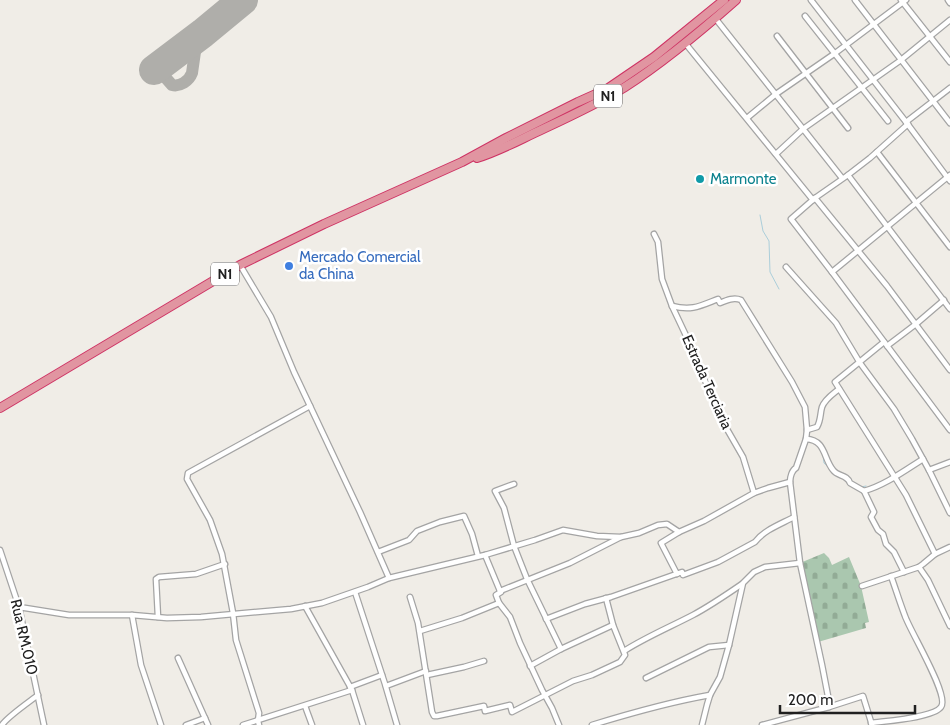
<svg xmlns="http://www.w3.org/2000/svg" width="950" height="725" viewBox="0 0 950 725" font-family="Cabin,sans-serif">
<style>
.cemetery{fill:url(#cemetery-stones)}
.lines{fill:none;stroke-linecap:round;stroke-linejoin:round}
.stream{stroke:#abceda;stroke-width:1}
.taxiway{stroke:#afaeaa;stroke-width:12}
.runway{stroke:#afaeaa;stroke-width:30}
.street-casing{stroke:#a4a4a4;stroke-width:7}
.highway-casing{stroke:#ce3364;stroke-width:10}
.street{stroke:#fff;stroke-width:4.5}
.highway{stroke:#e195a1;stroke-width:8}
.culture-dot{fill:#0f9aa8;stroke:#fff;stroke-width:2}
.shop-dot{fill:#3f7fe0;stroke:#fff;stroke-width:2}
.labels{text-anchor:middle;stroke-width:5;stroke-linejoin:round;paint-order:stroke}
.shield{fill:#fff;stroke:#636363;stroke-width:1}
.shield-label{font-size:14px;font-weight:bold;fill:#202020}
.culture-label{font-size:15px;fill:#0d838f;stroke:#fff;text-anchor:start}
.shop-label{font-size:15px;fill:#366cbe;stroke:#fff;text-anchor:start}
.street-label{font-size:15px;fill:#202020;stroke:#fff}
</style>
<defs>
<pattern id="cemetery-stones" width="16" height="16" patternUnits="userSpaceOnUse" patternTransform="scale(1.25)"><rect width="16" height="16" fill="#aac7af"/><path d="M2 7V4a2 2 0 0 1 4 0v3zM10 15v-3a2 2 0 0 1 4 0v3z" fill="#92ab96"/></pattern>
</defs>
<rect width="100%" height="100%" fill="#f0ede7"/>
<path class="cemetery" d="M824,553L829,558L832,565L849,557L861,586L869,622L865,623L866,628L818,642L800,563Z"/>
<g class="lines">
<g class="stream">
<path d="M760,215L763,231L769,241L770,272L779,289"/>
<path d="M823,455L824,463L830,468"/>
<path d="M861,487L866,486"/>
</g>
<path class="taxiway" d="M157,68L172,85C180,87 189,81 192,73L196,45L197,41L203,33"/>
<path class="runway" d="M154,70L203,33L243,0"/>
<defs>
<g id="street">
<path d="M811,0L906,122L950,181"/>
<path d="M855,0L950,123"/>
<path d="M901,0L950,62"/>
<path d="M948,0L950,3"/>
<path d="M805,16L888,121"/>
<path d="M715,18L842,178"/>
<path d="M777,36L848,128"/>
<path d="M685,43L813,200"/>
<path d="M747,118L776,94L834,54L906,0"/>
<path d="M906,122L950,88"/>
<path d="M908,124L870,158L848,175L815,198L791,219L832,272L950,430"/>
<path d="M877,152L950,247"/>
<path d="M776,154L803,129L901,60L950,20"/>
<path d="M848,175L950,309"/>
<path d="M815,198L887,286L950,370"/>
<path d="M654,234L658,242L662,279L672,306L690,344L720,417L743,457L754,493L768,488L790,482"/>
<path d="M240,265L271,317L294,372L360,512L389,578"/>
<path d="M786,267L836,323L860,363L894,409L912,439L929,470L950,513"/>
<path d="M832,272L950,175"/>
<path d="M672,306C692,311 700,306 718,299L720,303C727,300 734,297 741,300L792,382L805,407L807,430L806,439L796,468C792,470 790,477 790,482L800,563L822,665L828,696L829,707"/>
<path d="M884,342L835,382L906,495L935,554"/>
<path d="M887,346L916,324L944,300"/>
<path d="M807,430L817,427C821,420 820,414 822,407C825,399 833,394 839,389"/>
<path d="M806,439C826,440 823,458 833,470C838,477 847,474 850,483L864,491"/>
<path d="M929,470L950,462"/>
<path d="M514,484L495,491L504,508L514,546L527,579L561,649"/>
<path d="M0,550L19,607L44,725"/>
<path d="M378,552L409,540L417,531L440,522L464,516L472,534L478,556"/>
<path d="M485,555L500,591"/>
<path d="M919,567L928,580L950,626"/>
<path d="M904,572L894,552L886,544L883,534L878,530L871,517L874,512L864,491C885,485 904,471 923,459"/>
<path d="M677,574L661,543L679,532L704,521L754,493"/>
<path d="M862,586L919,567L923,564L935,554L950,547"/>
<path d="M355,592L385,684L397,725"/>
<path d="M410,597L418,623L432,712L434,716H437L484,706L485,711L510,705L512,712L573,681L592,675L620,662L625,655L613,625L606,598"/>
<path d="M499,603L496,595L501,592L500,591L570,563L621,537"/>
<path d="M305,606L352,690L363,725"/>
<path d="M19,607L69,615H132L167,618L201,617L291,609L322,603L368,587L389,578L485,555L535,540L563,530L597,536L621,537L639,533L658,525L667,524L679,532"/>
<path d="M132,615L141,665L161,725"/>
<path d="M158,617L156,579L159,577L196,574L225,564"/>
<path d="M546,619L585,604L611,597L682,572L683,575L718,562L755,542C764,530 781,524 794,517"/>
<path d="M420,631L462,618L499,603L510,617L520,643L542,690L552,708L559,725"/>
<path d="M624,651C646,637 670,627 693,615C710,606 726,595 742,584"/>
<path d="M178,658L208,725"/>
<path d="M530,666L561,649L613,625"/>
<path d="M427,675L464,667L484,661"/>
<path d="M646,678L709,647L729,645"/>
<path d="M386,686L426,671"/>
<path d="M350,687L382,675"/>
<path d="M305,706L312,725"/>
<path d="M871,723C885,721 933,718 941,707C950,696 910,631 905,616C900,603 896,590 891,576"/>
<path d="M2,725C7,717 29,702 38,695"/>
<path d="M186,725L205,718"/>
<path d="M243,725L352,690"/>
<path d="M259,725L258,721L259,713L236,640L233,613L222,554L210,520L187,479L188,473L310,406"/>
<path d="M592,725C631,713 670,702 710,695"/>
<path d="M702,725L707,705L710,695L720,677L729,645L743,583L754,572L765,567L800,563"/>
<path d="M762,725L829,707L863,696L872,725"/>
</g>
<g id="highway">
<path d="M477,158C500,151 521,139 543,129C571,116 599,103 625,87C664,62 701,31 736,0"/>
<path d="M0,408L240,265L324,224L462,162L506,138L578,102L607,89L654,57L724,0"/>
</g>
</defs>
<use href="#street" class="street-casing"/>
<use href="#highway" class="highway-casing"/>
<use href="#street" class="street"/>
<use href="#highway" class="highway"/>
</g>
<circle class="culture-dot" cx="700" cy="179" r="5"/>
<circle class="shop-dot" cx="289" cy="266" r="5"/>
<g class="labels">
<g class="shield">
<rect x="594" y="84.5" width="28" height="23" rx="4"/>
<rect x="211" y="262.5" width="28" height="23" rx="4"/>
</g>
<g class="shield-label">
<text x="608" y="101">N1</text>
<text x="225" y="279">N1</text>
</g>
<g class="culture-label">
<text x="710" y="184">Marmonte</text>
</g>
<g class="shop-label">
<text x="299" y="262">Mercado Comercial<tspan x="299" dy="17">da China</tspan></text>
</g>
<g class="street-label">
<text transform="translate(707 382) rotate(66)" y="5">Estrada Terciaria</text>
<text transform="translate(24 637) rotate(77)" y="5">Rua RM.010</text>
</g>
</g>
<path d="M780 705v8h135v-8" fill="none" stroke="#202020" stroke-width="2.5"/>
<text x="788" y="705" font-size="15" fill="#202020" stroke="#ffffff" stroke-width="4" paint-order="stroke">200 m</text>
</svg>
